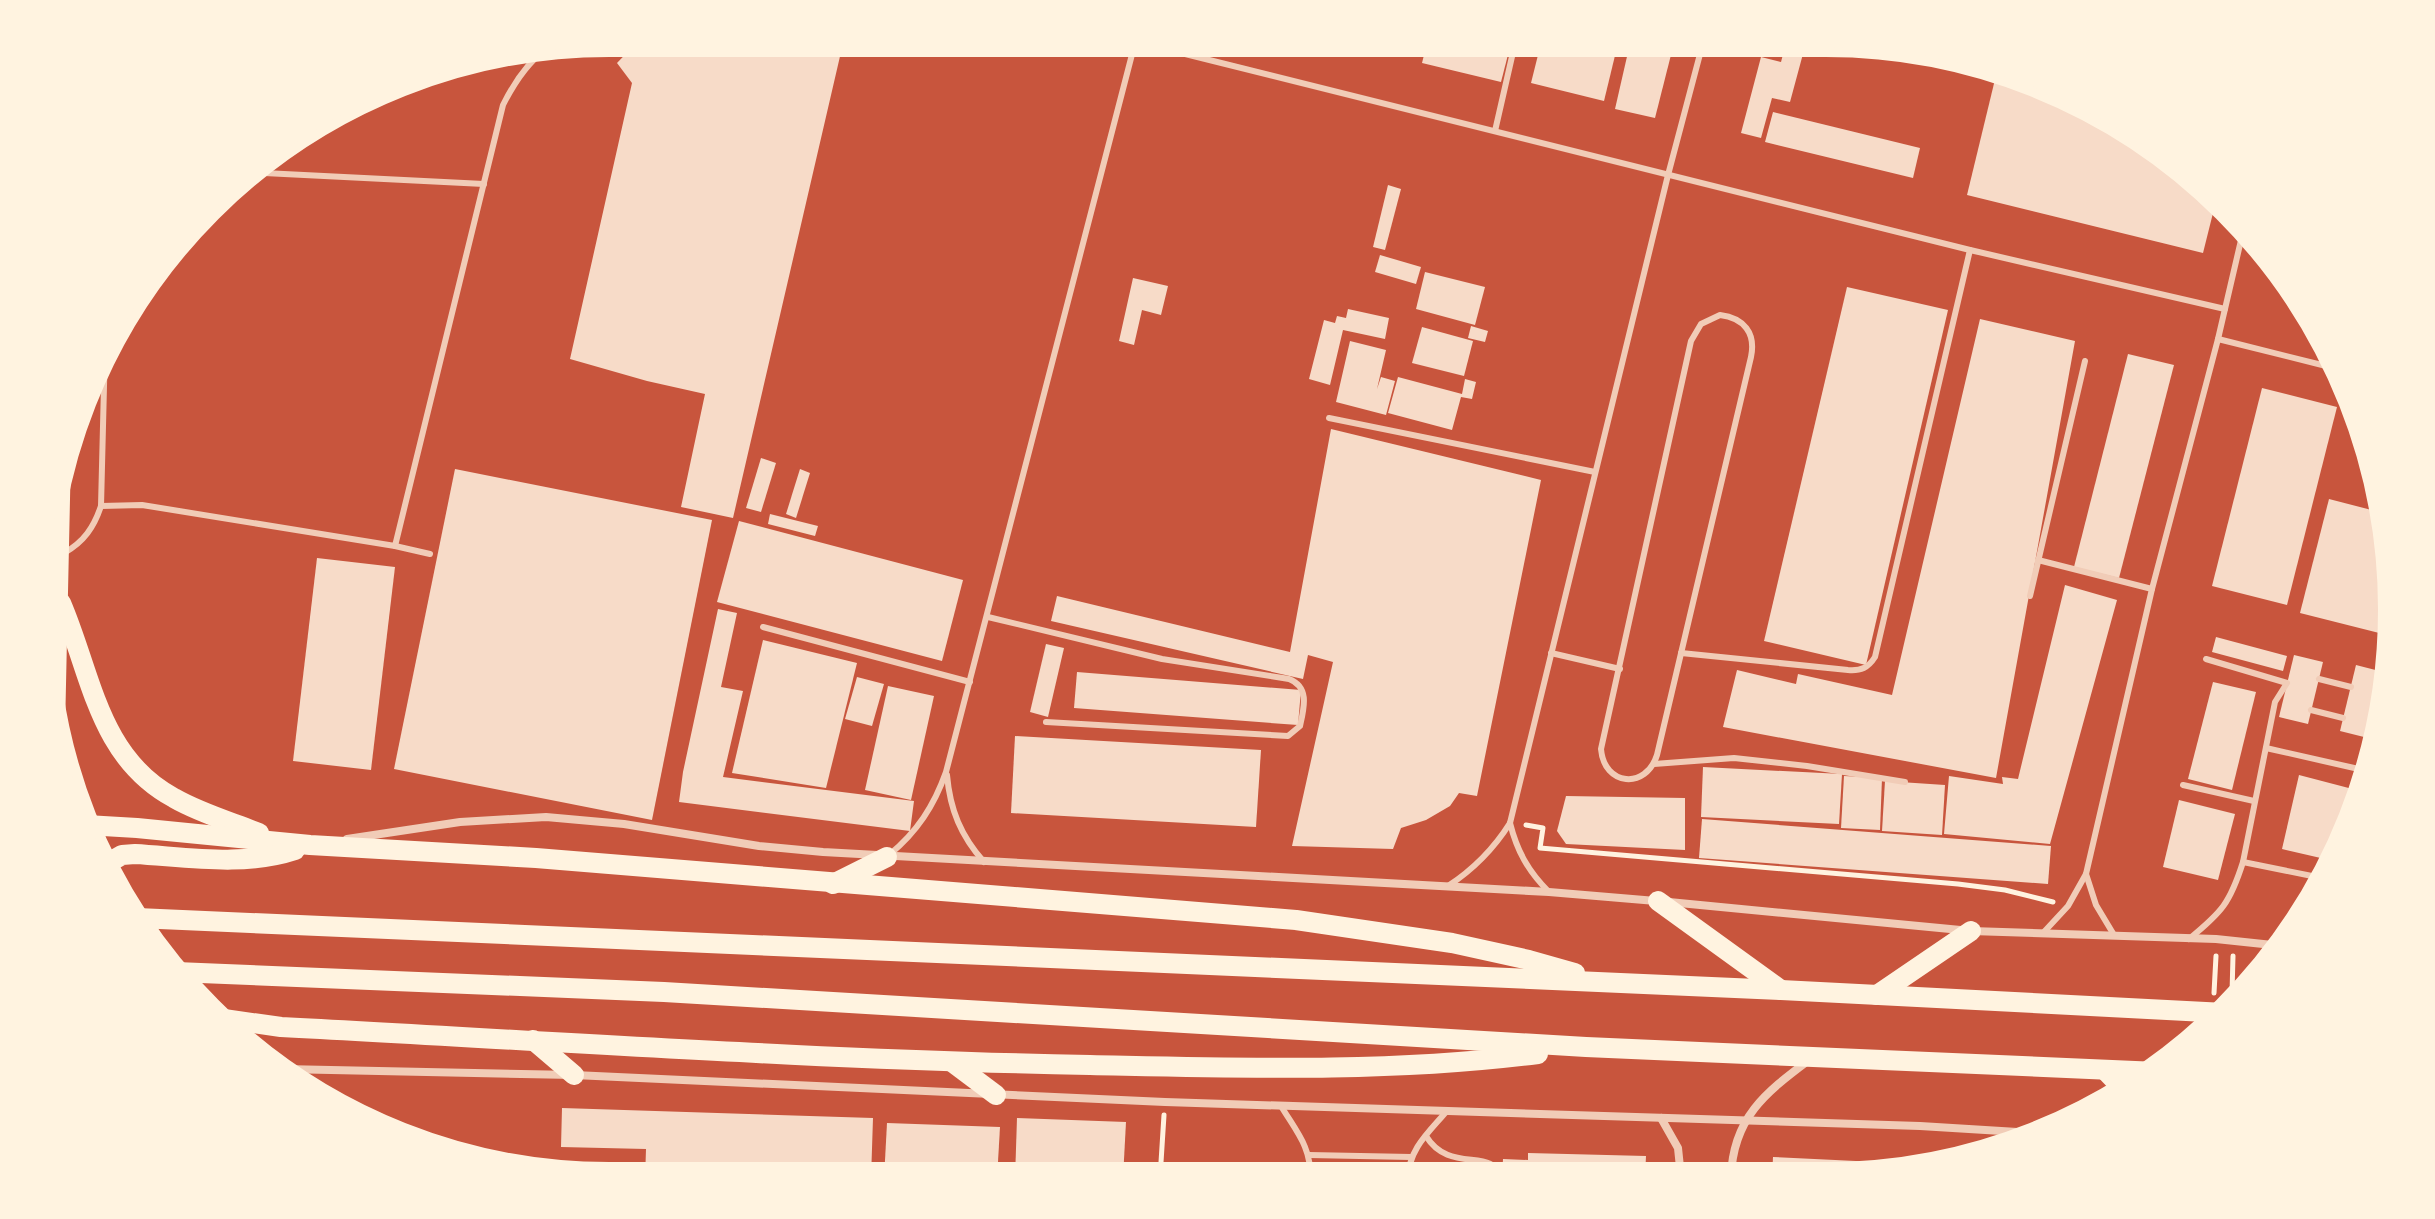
<svg xmlns="http://www.w3.org/2000/svg" width="2435" height="1219" viewBox="0 0 2435 1219" font-family="Montserrat,sans-serif">
<style>
.building{fill:#f7dbc8}
.lines{fill:none;stroke-linecap:round;stroke-linejoin:round}
.path{stroke:#fff3e0;stroke-width:5}
.service{stroke:#f1ccb7;stroke-width:6}
.minor{stroke:#f1ccb7;stroke-width:8}
.secondary{stroke:#fff3e0;stroke-width:16}
.primary{stroke:#fff3e0;stroke-width:20}
.rim{fill:none;stroke:#fff3e0;stroke-width:10}
</style>
<rect width="100%" height="100%" fill="#c8553d"/>
<g class="building">
<path d="M641,38H781L841,52L733,518L681,507L705,394L647,381L570,359L632,83L617,63Z"/>
<path d="M1428,39H1512L1501,82L1422,63Z"/>
<path d="M1542,39H1619L1604,101L1531,83Z"/>
<path d="M1631,39H1675L1655,118L1615,109Z"/>
<path d="M1787,39H1807L1790,102L1772,98L1761,138L1741,133L1761,57L1781,62Z"/>
<path d="M1998,67L2078,97L2173,156L2217,197L2203,253L1967,195Z"/>
<path d="M1773,112L1920,148L1913,178L1765,142Z"/>
<path d="M1388,185L1401,189L1385,250L1373,247Z"/>
<path d="M1380,255L1421,267L1416,284L1375,272Z"/>
<path d="M1425,272L1485,287L1475,325L1416,309Z"/>
<path d="M1133,278L1168,286L1161,315L1142,310L1134,345L1119,341Z"/>
<path d="M1847,287L1948,310L1866,665L1764,641Z"/>
<path d="M1348,309L1389,318L1385,339L1343,330L1330,385L1309,379L1324,320L1335,323L1337,316L1346,318Z"/>
<path d="M1980,319L2075,341L1996,778L1723,727L1737,670L1796,684L1798,674L1892,695Z"/>
<path d="M1471,326L1488,331L1485,342L1468,338Z"/>
<path d="M1422,327L1473,341L1464,376L1412,363Z"/>
<path d="M1350,341L1386,350L1377,389L1381,377L1395,381L1386,415L1336,402Z"/>
<path d="M2128,354L2174,365L2119,578L2074,567Z"/>
<path d="M1398,377L1462,394L1465,379L1476,382L1472,399L1461,397L1452,430L1388,413Z"/>
<path d="M2262,388L2337,407L2287,605L2212,586Z"/>
<path d="M1331,429L1541,480L1477,796L1459,793L1450,806L1426,820L1401,828L1393,849L1292,846L1333,662L1308,655L1303,679L1051,621L1057,596L1290,652Z"/>
<path d="M761,458L776,463L761,512L746,508Z"/>
<path d="M455,469L712,520L652,820L394,769Z"/>
<path d="M800,469L810,473L796,518L786,514Z"/>
<path d="M2329,499L2387,514L2392,534L2395,637L2300,613Z"/>
<path d="M770,514L818,526L815,536L768,524Z"/>
<path d="M739,521L963,580L942,661L717,602Z"/>
<path d="M317,558L395,567L371,770L293,761Z"/>
<path d="M2065,585L2117,600L2050,844L1944,834L1949,776L2003,784L2002,777L2018,779Z"/>
<path d="M718,609L737,613L721,687L743,691L723,777L914,801L910,831L679,802L683,772Z"/>
<path d="M2216,637L2287,656L2283,671L2212,652Z"/>
<path d="M763,640L857,663L826,788L732,773Z"/>
<path d="M1046,644L1064,648L1048,717L1030,712Z"/>
<path d="M2294,655L2323,662L2308,724L2279,717Z"/>
<path d="M2356,665L2391,674L2380,741L2340,731Z"/>
<path d="M1077,672L1301,690L1298,725L1074,708Z"/>
<path d="M857,677L884,684L872,726L845,719Z"/>
<path d="M2213,682L2256,692L2232,790L2188,779Z"/>
<path d="M888,686L934,696L911,800L865,790Z"/>
<path d="M1015,736L1261,750L1256,827L1011,813Z"/>
<path d="M1703,767L1842,774L1839,824L1701,817Z"/>
<path d="M2299,775L2364,792L2338,862L2282,849Z"/>
<path d="M1844,776L1882,778L1880,830L1841,828Z"/>
<path d="M1885,781L1945,785L1942,835L1882,831Z"/>
<path d="M1566,796L1685,798V850L1566,844L1557,831Z"/>
<path d="M2179,800L2235,814L2218,880L2163,867Z"/>
<path d="M1702,819L2051,846L2048,884L1699,858Z"/>
<path d="M562,1108L873,1118L871,1179L645,1180L646,1149L561,1147Z"/>
<path d="M1017,1118L1126,1122L1123,1178L1015,1179Z"/>
<path d="M887,1123L1000,1127L997,1179H884Z"/>
<path d="M1528,1153L1646,1156L1645,1177H1502L1503,1159L1528,1160Z"/>
<path d="M1773,1157L1939,1165L1940,1166L1900,1176L1772,1177Z"/>
</g>
<g class="lines">
<g class="path">
<path d="M1526,825L1543,828L1540,848L1958,884L2005,890L2053,902"/>
<path d="M2214,993L2216,956"/>
<path d="M2232,993L2233,956"/>
<path d="M1160,1178L1164,1115"/>
</g>
<g class="service">
<path d="M1121,38L1970,250L2225,309"/>
<path d="M1495,131L1516,39"/>
<path d="M246,172L484,184"/>
<path d="M1720,315C1744,318 1756,333 1751,357L1657,755C1646,790 1604,786 1601,749L1691,341L1701,324Z"/>
<path d="M2218,339L2342,370"/>
<path d="M2362,416C2355,443 2367,469 2382,491"/>
<path d="M1329,418L1595,472"/>
<path d="M2359,445L2372,449"/>
<path d="M101,506L142,505L395,546L503,105C514,83 527,63 546,49"/>
<path d="M395,546L430,554"/>
<path d="M64,553C84,542 94,527 101,506L105,346"/>
<path d="M2038,560L2152,589"/>
<path d="M2030,596L2085,361"/>
<path d="M988,617L1162,659L1289,679C1310,687 1304,708 1300,726L1288,736L1046,722"/>
<path d="M763,627L970,682"/>
<path d="M1551,653L1620,669"/>
<path d="M1681,653L1848,670C1861,671 1868,668 1875,657L1970,250"/>
<path d="M2319,679L2351,687"/>
<path d="M2311,710L2343,718"/>
<path d="M2266,748L2372,772"/>
<path d="M1654,764L1734,758L1807,766L1905,782"/>
<path d="M947,775C950,810 961,836 984,862"/>
<path d="M2183,785L2254,801"/>
<path d="M1510,823C1517,851 1528,871 1549,892"/>
<path d="M889,855C917,832 934,806 946,772L1136,39"/>
<path d="M2243,862L2327,879"/>
<path d="M2086,874L2096,905L2114,935"/>
<path d="M1448,886C1474,869 1493,850 1510,823L1668,175L1704,39"/>
<path d="M2043,933L2068,906L2086,874L2152,589L2218,339L2245,223"/>
<path d="M2189,939C2222,912 2230,903 2243,862L2275,702L2287,683L2206,659"/>
<path d="M1281,1106C1296,1131 1312,1148 1310,1178"/>
<path d="M1426,1136C1449,1174 1493,1147 1501,1177"/>
<path d="M1309,1155L1411,1157"/>
<path d="M1408,1178C1409,1149 1428,1133 1446,1112"/>
</g>
<g class="minor">
<path d="M347,839L460,822L546,817L624,824L759,846L823,852L1549,892L1656,901"/>
<path d="M1669,902L1971,931L2216,939L2282,946"/>
<path d="M283,1069L574,1075L1165,1102L1920,1126L2050,1134"/>
<path d="M1661,1118L1678,1148L1681,1177"/>
<path d="M1731,1177C1733,1118 1765,1093 1809,1060"/>
</g>
<path class="secondary" d="M57,731L63,453"/>
<g class="primary">
<path d="M61,603C92,675 98,757 174,798C200,813 231,822 259,833"/>
<path d="M86,825L137,828L310,845L536,858L1296,920L1452,943L1529,960L1575,973"/>
<path d="M101,867L122,855L135,854C187,857 244,867 295,850"/>
<path d="M833,884L887,857"/>
<path d="M1658,901L1781,990"/>
<path d="M137,918L1781,990L2225,1013"/>
<path d="M176,972L664,992L1586,1047L2158,1072"/>
<path d="M1877,995L1971,931"/>
<path d="M210,1017L281,1027C550,1041 820,1060 1090,1065C1240,1068 1389,1073 1538,1054"/>
<path d="M533,1040L574,1075"/>
<path d="M952,1062L996,1095"/>
<path d="M2105,1070L2127,1093"/>
</g>
</g>
<path d="M0 0H2435V1219H0ZM609 52H1826A557 557 0 0 1 2383 609V610A557 557 0 0 1 1826 1167H609A557 557 0 0 1 52 610V609A557 557 0 0 1 609 52Z" fill="#fff3e0" fill-rule="evenodd"/>
<path class="rim" d="M609 52H1826A557 557 0 0 1 2383 609V610A557 557 0 0 1 1826 1167H609A557 557 0 0 1 52 610V609A557 557 0 0 1 609 52Z"/>
</svg>
